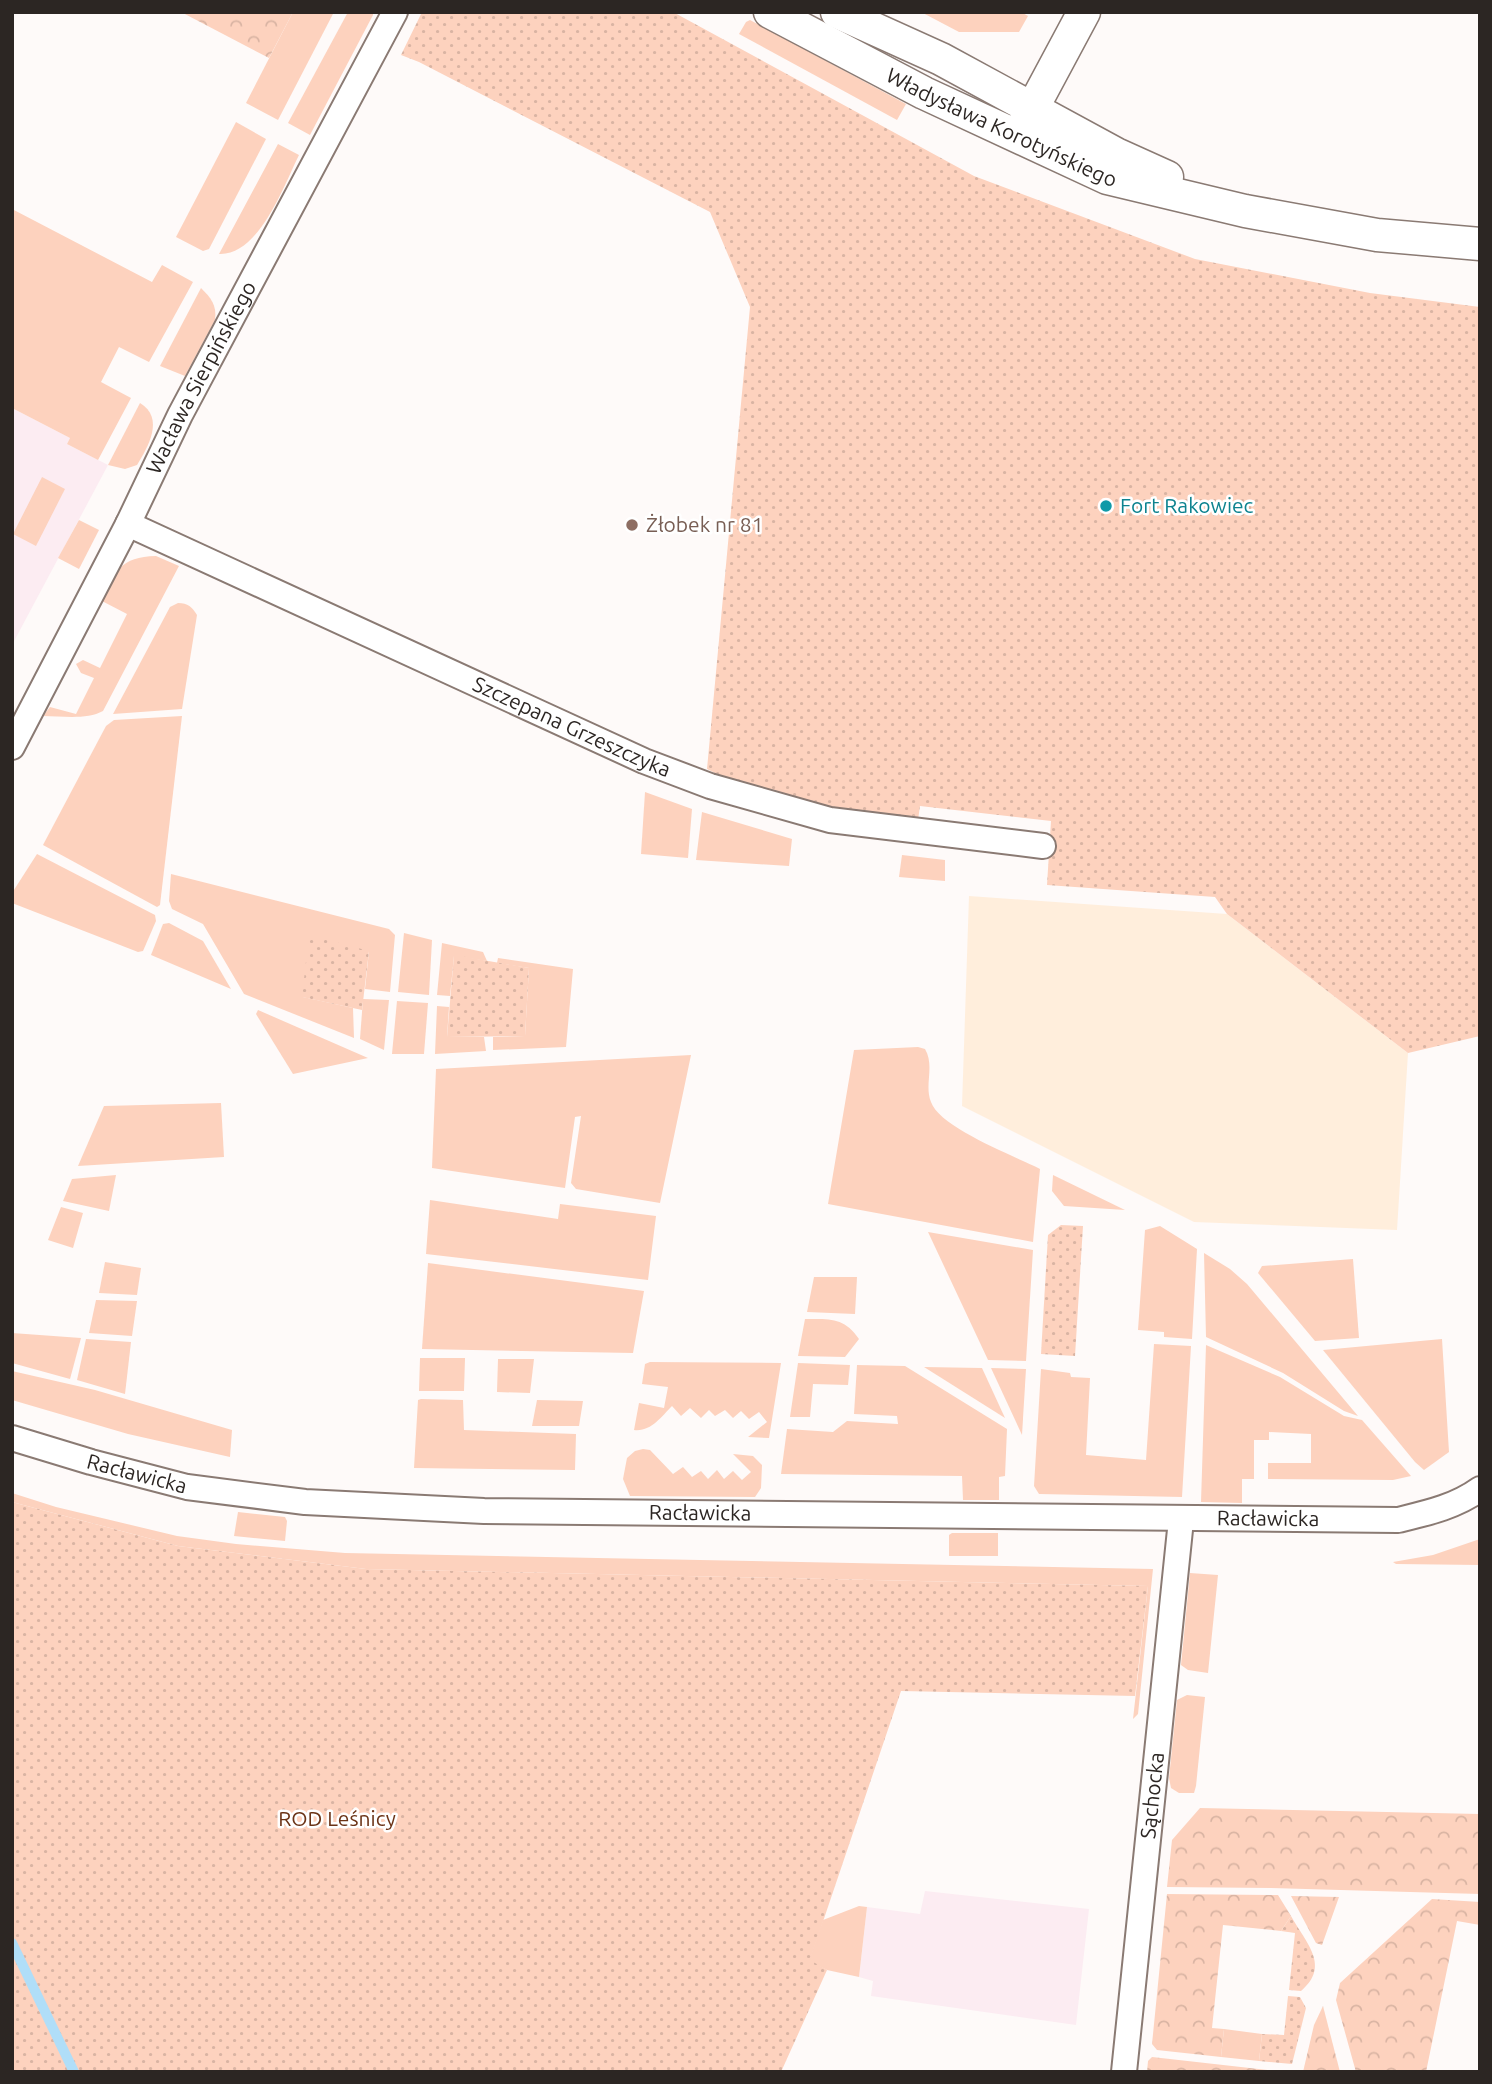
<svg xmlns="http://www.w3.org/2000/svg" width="1492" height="2084" viewBox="0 0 1492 2084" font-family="Ubuntu,sans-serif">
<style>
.commercial{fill:#fcecf2}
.education{fill:#ffeedc}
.grass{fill:#fdd2be}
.forest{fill:url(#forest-crowns)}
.park{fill:url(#park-dots)}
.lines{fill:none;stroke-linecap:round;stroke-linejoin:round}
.stream{stroke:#b0def8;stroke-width:10}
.minor-casing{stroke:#8a7a73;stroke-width:28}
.tertiary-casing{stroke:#8a7a73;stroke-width:35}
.minor{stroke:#fff;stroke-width:24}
.tertiary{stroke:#fff;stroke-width:32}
.culture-dot{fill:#0f9aa8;stroke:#fff;stroke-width:2.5}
.education-dot{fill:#8d6e63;stroke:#fff;stroke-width:2.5}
.labels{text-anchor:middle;stroke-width:5;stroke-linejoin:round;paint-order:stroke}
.street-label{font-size:21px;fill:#2c2623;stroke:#fff}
.culture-label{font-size:21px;fill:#0d838f;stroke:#fff;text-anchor:start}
.education-label{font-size:21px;fill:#785e54;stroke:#fff;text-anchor:start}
.park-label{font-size:21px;fill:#6b3316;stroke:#fff}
</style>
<defs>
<pattern id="forest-crowns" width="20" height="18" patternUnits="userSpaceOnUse" patternTransform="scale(1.75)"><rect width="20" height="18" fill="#fdd2be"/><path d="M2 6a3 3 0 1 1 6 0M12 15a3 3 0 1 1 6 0" fill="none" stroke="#d9b4a3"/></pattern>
<pattern id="park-dots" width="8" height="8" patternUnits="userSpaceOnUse" patternTransform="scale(1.75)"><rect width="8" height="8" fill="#fdd2be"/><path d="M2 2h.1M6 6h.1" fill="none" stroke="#d9b4a3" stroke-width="1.8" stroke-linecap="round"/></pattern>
</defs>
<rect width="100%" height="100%" fill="#fefaf9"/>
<g class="commercial">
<path d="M12,408L70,438L67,444L108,465L12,645Z"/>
<path d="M925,1891L1089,1909L1076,2025L871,1996L873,1981L859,1977L867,1907L920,1914Z"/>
</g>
<path class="education" d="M969,896L1227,914L1408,1053L1397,1230L1194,1222L962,1106Z"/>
<g class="grass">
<path d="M293,12H334L278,120L246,103Z"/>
<path d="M348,12H373V15L310,135L288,123Z"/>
<path d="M921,12H1021L1028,16L1019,32H959Z"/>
<path d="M750,20L906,104L897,120L739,34L746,22Z"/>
<path d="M236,122L266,139L209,249L203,251L176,237Z"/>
<path d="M278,144L299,155C284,185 259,256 219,254Z"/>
<path d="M12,209L152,282L162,265L193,282L149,362L119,347L101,382L131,398L98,460L67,444L70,438L12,408Z"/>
<path d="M201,288C211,298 217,305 215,320L185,376L160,366Z"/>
<path d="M140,403C165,418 148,447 137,465L125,469L108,465Z"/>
<path d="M42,477L65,489L36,546L13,534Z"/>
<path d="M79,520L99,530L79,569L58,558Z"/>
<path d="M156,556L179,566L103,711C87,720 62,716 43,716L50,707L76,714L94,678L81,673L76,664L83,660L100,668L127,614L100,600C116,571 120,557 156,556Z"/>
<path d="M178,603C188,603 192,607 197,615L182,709L113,714L170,607Z"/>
<path d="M182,716L160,905L157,907L43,845L106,726L114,720Z"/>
<path d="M645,792L692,809L688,858L641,854Z"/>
<path d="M702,812L792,839L789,866L696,860Z"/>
<path d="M37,854L155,915L156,921L143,951L138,952L12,903V893Z"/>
<path d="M902,855L945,860V881L899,877Z"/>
<path d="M171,874L389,929L395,935L390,992L365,989L369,951L303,997L353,1008L354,1038L244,994L203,924L172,909L169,901Z"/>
<path d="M169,923L203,941L231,989L151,955L163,924Z"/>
<path d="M404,933L432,940L429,995L398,992Z"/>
<path d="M442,943L483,952L487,961L454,956L450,996L437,995Z"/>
<path d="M498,958L573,969L566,1047L493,1050V1037L525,1036L529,968L497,963Z"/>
<path d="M363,999L389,1000L384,1050L360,1039Z"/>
<path d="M397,1001L428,1003L424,1054H392Z"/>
<path d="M437,1006L449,1007L447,1037H484L486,1051L435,1054Z"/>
<path d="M258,1010L368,1058L293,1074L256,1014Z"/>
<path d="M918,1047L925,1049C935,1066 924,1085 931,1102C940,1128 1015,1156 1040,1169L1033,1242L828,1204L854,1050Z"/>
<path d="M691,1055L660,1203L576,1189L571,1183L581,1116L575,1117L565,1188L432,1168L436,1069Z"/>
<path d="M221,1103L224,1157L78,1166L104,1106Z"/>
<path d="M116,1175L109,1211L63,1201L72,1179Z"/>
<path d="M1053,1175L1125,1210L1064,1206L1052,1191Z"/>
<path d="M430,1200L558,1219L560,1204L656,1216L648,1280L426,1254Z"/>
<path d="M61,1207L83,1213L73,1248L48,1240Z"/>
<path d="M1160,1226L1197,1249L1192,1339L1164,1337V1332L1138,1330L1145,1230Z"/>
<path d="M928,1232L1033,1250L1026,1361L988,1360Z"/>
<path d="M1204,1253L1230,1269L1247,1284L1358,1416L1344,1411L1283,1373L1206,1337Z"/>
<path d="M1353,1259L1359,1338L1315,1341L1258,1273L1262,1266Z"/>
<path d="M105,1262L141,1268L137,1295L99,1293Z"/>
<path d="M428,1263L644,1291L633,1353L422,1349Z"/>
<path d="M814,1277H857L855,1314L807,1312Z"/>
<path d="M96,1300L137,1301L132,1336L89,1333Z"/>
<path d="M805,1319C830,1319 844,1317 859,1339L845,1357L798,1356Z"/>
<path d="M12,1333L81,1338L70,1379L12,1363Z"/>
<path d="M86,1339L131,1342L125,1394L77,1380Z"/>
<path d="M1442,1339L1449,1452L1424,1470L1415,1462L1323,1350Z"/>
<path d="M1154,1344L1191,1346L1182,1497L1039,1494L1034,1486L1041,1369L1070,1373L1071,1377L1090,1378L1086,1455L1146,1460Z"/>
<path d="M1206,1345L1280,1377L1344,1416L1362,1420L1411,1476L1393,1480L1268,1479V1463H1311V1434L1269,1432V1440H1254V1479H1242V1503L1201,1502Z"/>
<path d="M420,1358H465L464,1391H419Z"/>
<path d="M498,1359H534L530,1393L497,1392Z"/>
<path d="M650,1362L781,1363L769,1438L748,1437L767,1422L759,1412L749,1419L741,1411L733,1418L725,1410L715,1416L709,1410L701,1418L690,1408L681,1416L672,1406C661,1417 651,1432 634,1430L639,1403L664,1408L668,1387L642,1384L645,1364Z"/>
<path d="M798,1363L850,1365L848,1385L813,1384L810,1417H790Z"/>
<path d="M857,1365L905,1366L1007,1429L1005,1476L999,1477V1500H963L962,1476L781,1474L787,1429L833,1432L847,1421L898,1424L897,1416L854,1414Z"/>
<path d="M924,1367L982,1368L1005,1418Z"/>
<path d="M991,1368L1026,1369L1022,1435Z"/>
<path d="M12,1371L95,1390L232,1430L230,1457L128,1434L12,1400Z"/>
<path d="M421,1399L463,1400L464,1430L576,1434L575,1470L414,1468L418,1400Z"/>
<path d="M537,1400L583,1401L579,1426H532Z"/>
<path d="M643,1449L650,1450L673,1474L683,1467L692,1477L701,1471L708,1479L717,1470L724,1479L733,1471L742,1480L751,1472L733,1454L753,1456L762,1465L761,1488L755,1497L630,1496L623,1479L627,1458L635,1451Z"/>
<path d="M12,1493L56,1507L177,1536L236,1544L345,1553L1153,1569L1138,1714L1133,1719L1148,1586L366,1569L178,1546L12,1502Z"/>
<path d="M238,1512L285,1517L287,1521L285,1541L234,1536Z"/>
<path d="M952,1533H998V1556H949V1535Z"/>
<path d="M1480,1539V1565L1396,1564L1393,1562L1433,1555Z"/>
<path d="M1190,1573L1218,1575L1208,1673L1188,1670L1181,1665Z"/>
<path d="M1187,1695L1205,1697L1196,1786L1194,1793H1179L1171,1788L1169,1778L1177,1700Z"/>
<path d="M859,1906L867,1907L859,1977L827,1970L809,1961L823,1920Z"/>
<path d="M1224,2029L1262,2034L1259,2061L1221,2057Z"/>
</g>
<g class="forest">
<path d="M181,12H293L269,58Z"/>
<path d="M1200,1808L1480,1814V1894L1271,1888L1167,1887L1172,1840Z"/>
<path d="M1167,1894L1278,1895L1291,1916L1281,1931L1223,1925L1212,2028L1224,2029L1221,2057L1157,2050L1152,2044Z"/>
<path d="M1291,1896L1339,1897L1322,1945L1316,1943Z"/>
<path d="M1432,1899L1480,1902V1925L1457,1921L1426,2072H1356L1336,2000L1340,1983Z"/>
<path d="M1323,2006L1340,2072H1303L1314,2025Z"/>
<path d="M1152,2057L1285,2072H1147L1148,2061Z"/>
</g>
<g class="park">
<path d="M422,12H673L974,176L1195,259L1370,293L1480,307V1036L1408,1053L1227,914L1215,897L1047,885L1051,821L920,806L918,820C850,812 768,802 707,769L750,307L710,212L419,62L401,55Z"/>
<path d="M309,935L369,951L362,1010L302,997Z"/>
<path d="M454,955L529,968L525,1036L447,1037Z"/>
<path d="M1061,1225L1083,1226L1075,1356L1041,1354L1048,1235Z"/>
<path d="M12,1502L178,1546L366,1569L1148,1586L1135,1696L901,1691L810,1960L827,1970L781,2072H12Z"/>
<path d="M1291,1916C1306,1943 1331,1966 1301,1991L1289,1990L1295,1933L1281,1931Z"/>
<path d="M1288,1996L1300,1997L1306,2008L1292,2064L1259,2061L1262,2034L1284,2035Z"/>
</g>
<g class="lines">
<path class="stream" d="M12,1943L74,2072"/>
<defs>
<g id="minor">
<path id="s1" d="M128,524L644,761L710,786L830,820L1043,846"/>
<path id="s2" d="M12,747L128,524L180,415L395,12"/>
<path id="s3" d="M12,1438L91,1462L187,1487L305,1502L484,1511L1398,1520C1427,1513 1455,1507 1480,1489"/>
<path id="s4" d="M1124,2072L1181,1520"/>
</g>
<g id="tertiary">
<path id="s5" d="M770,12L924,93L1107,178L1245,211L1377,235L1480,244"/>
<path d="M837,12L941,59L1116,154L1167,177"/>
<path d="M1023,126L1084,12"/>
</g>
</defs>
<use href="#minor" class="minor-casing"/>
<use href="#tertiary" class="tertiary-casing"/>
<use href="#minor" class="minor"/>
<use href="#tertiary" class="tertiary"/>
</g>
<circle class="culture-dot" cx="1106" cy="506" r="7"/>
<circle class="education-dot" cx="632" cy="525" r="7"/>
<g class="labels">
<g class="street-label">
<text dy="7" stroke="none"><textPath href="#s5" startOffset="259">Władysława Korotyńskiego</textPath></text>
<text dy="7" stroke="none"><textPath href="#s2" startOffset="415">Wacława Sierpińskiego</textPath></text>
<text dy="7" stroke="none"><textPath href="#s1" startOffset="488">Szczepana Grzeszczyka</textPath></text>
<text dy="7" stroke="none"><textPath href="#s3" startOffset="130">Racławicka</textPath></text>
<text dy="7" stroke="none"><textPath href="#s3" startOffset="696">Racławicka</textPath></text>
<text dy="7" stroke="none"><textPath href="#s3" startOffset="1264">Racławicka</textPath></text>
<text dy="7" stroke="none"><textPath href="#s4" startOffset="278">Sąchocka</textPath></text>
</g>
<g class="culture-label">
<text x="1120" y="513">Fort Rakowiec</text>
</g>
<g class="education-label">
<text x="646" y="532">Żłobek nr 81</text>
</g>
<g class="park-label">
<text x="337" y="1826">ROD Leśnicy</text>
</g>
</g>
<rect width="1492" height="2084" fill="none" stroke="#2c2623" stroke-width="28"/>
</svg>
